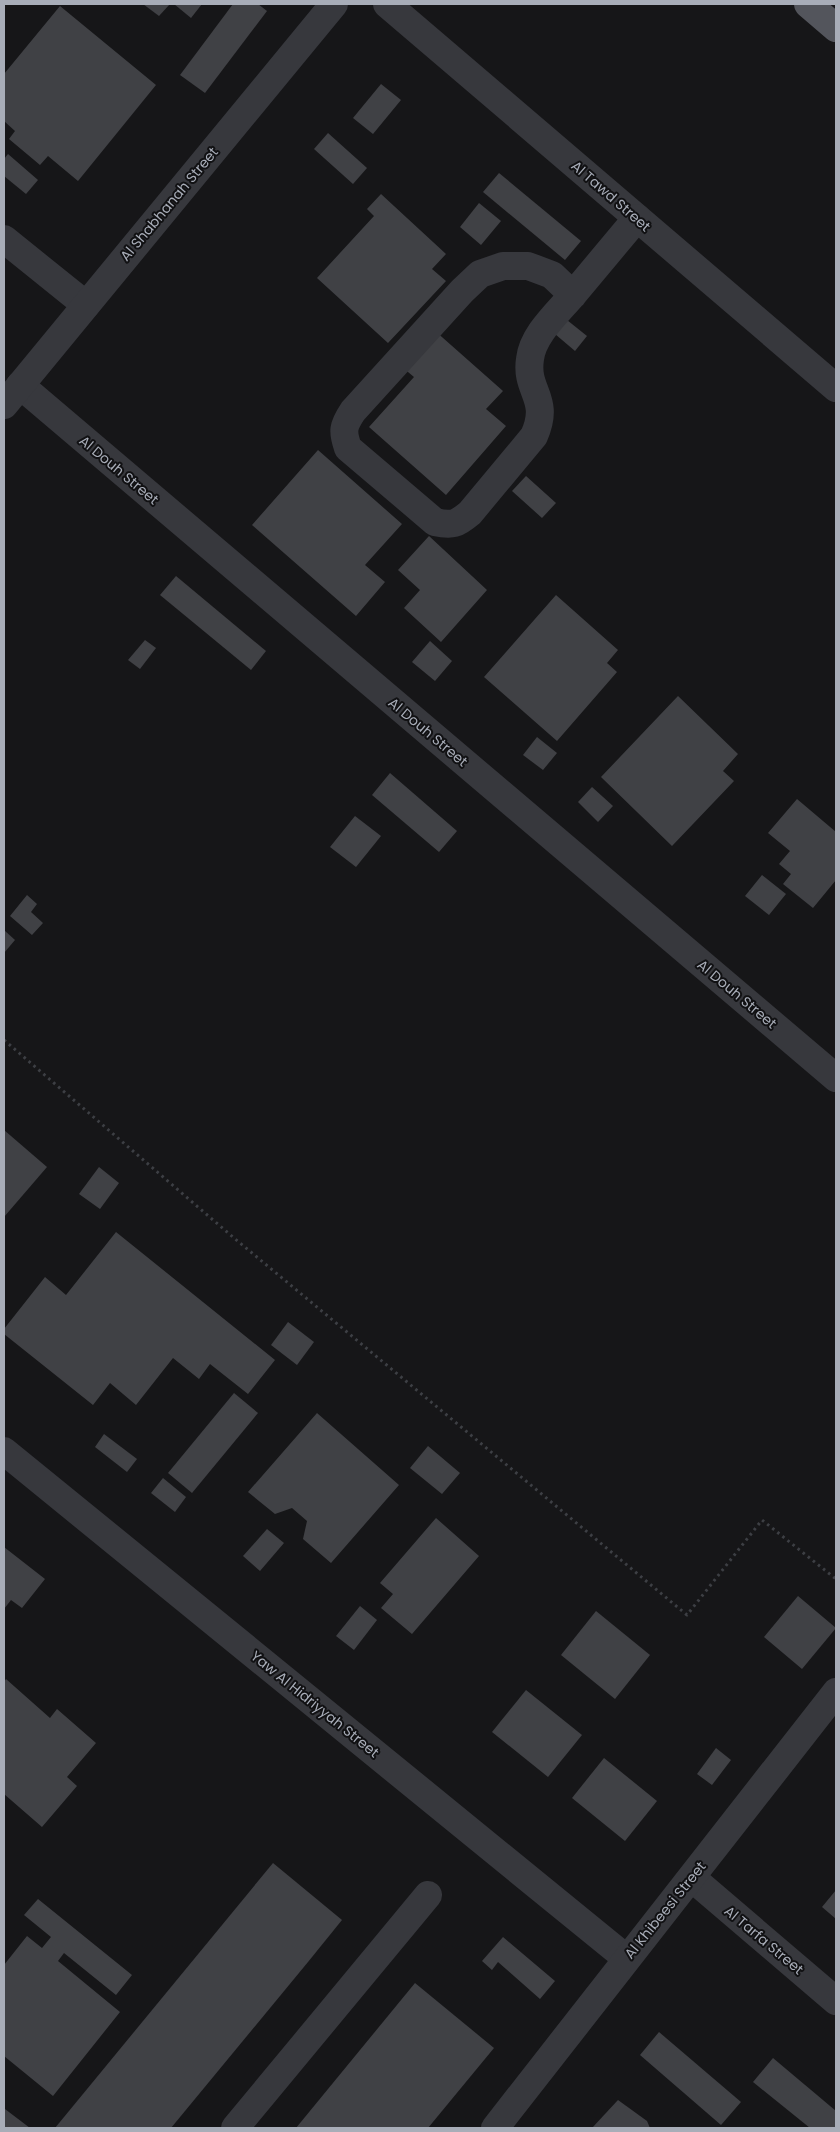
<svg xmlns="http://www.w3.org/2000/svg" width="840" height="2132" viewBox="0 0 840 2132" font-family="Poppins,sans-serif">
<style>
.building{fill:#404145}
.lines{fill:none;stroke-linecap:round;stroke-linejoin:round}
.path{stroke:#3d3f44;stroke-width:3;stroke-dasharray:2.5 4;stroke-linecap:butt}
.minor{stroke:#37383d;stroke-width:28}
.major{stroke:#53555c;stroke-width:28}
.labels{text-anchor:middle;stroke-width:4;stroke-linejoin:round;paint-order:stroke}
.street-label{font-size:14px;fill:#a8adb8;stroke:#111113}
</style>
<rect width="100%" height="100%" fill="#161618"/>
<g class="building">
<path d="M143,4H170L159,16Z"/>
<path d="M174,4H202L191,18Z"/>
<path d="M233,4H258L267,11L205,93L180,75Z"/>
<path d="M60,6L156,85L78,181L48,156L40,165L9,139L15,131L4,121V74Z"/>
<path d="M381,84L401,100L373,134L353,118Z"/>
<path d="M328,133L367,168L353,184L314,149Z"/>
<path d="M8,154L38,180L26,194L4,176V159Z"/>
<path d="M499,173L581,241L565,260L483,192Z"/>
<path d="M381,194L446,254L432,269L446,281L388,343L317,278L374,216L367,209Z"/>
<path d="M479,203L501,221L481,245L460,227Z"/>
<path d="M567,320L587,336L575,351L555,334Z"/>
<path d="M434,330L503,391L486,409L506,426L446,495L369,427L414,377L402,367Z"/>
<path d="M318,450L402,524L365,565L385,582L356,616L252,525Z"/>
<path d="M526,476L556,503L542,518L512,491Z"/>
<path d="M429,536L487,590L441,642L404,608L420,590L398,570Z"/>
<path d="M176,576L266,651L251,670L160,595Z"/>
<path d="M556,595L618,650L607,663L617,672L557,741L484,677Z"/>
<path d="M145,640L156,648L140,669L128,660Z"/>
<path d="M430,641L452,661L435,681L412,662Z"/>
<path d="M678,696L738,754L723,771L734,781L672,846L601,777Z"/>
<path d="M537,737L557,753L543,770L523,755Z"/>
<path d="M390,773L457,831L439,852L372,795Z"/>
<path d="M592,787L613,806L598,822L578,802Z"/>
<path d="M797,799L836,832V880L813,908L783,884L791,874L779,864L790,851L768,833Z"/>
<path d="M355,816L381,836L356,867L330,847Z"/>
<path d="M762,875L786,894L769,915L745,896Z"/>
<path d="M27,895L37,904L31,912L43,923L32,935L10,916Z"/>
<path d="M4,930L15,940L4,953Z"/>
<path d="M4,1130L47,1167L4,1217Z"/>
<path d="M99,1167L119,1183L100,1209L79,1194Z"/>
<path d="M116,1232L275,1360L248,1394L210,1364L199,1379L173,1358L136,1405L110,1383L93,1405L4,1334V1329L45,1277L66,1295Z"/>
<path d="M288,1322L314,1342L297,1365L271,1345Z"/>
<path d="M234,1393L258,1413L192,1493L168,1473Z"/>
<path d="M317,1413L399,1485L331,1563L303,1539L307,1521L292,1508L275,1514L248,1492Z"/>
<path d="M104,1434L137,1459L127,1472L95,1447Z"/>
<path d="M428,1446L460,1473L442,1494L410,1468Z"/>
<path d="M163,1478L186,1497L175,1512L151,1493Z"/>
<path d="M436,1518L479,1556L412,1634L381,1608L393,1594L380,1583Z"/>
<path d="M267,1529L284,1543L260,1571L243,1556Z"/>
<path d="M4,1547L45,1579L22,1608L11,1600L4,1609Z"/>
<path d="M798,1596L836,1628L802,1669L764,1637Z"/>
<path d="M360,1606L377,1620L354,1650L336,1636Z"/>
<path d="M596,1611L650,1655L615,1699L561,1655Z"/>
<path d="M6,1679L50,1718L57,1709L96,1743L67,1777L77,1786L42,1827L4,1794V1682Z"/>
<path d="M526,1690L582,1735L548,1777L492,1732Z"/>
<path d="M716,1748L731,1760L712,1785L697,1774Z"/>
<path d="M604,1758L657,1801L625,1841L572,1798Z"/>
<path d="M273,1863L342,1920L308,1962L171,2128H55Z"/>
<path d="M836,1890V1919L822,1907Z"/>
<path d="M38,1899L132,1975L116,1995L64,1953L58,1961L120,2012L53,2096L4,2056V1965L27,1936L42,1948L51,1937L24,1915Z"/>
<path d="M503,1937L555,1981L540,1999L498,1962L492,1970L482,1961Z"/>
<path d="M415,1983L494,2048L428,2128H296Z"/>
<path d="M659,2032L741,2102L721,2125L640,2055Z"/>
<path d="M773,2058L836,2111V2128H810L753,2082Z"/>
<path d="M618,2100L647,2121L650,2128H592Z"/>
<path d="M5,2109L30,2128H4Z"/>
</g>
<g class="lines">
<path class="path" d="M4,1040L234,1238L687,1615L762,1520L836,1579"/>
<g class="minor">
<path d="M387,4L836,388"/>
<path d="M4,239L86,305"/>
<path d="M573,295L552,275L528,266H503L480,274L462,291L353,411C343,426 342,431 348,448L435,522C452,526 457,524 470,513L534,436C551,398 525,392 530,359C533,333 560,311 576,291C596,267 617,242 637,218"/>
<path d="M20,385L836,1078"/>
<path d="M4,405L334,4"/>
<path d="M4,1451L626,1958"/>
<path d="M692,1878L836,2001"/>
<path d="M235,2128L428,1895"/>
<path d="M495,2128C608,1982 723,1838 836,1692"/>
</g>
<path class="major" d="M808,4L836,28"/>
</g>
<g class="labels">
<g class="street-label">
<text transform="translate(611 196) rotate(41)" y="5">Al Tawd Street</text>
<text transform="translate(169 204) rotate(-50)" y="5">Al Shabhanah Street</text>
<text transform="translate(119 470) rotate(40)" y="5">Al Douh Street</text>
<text transform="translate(428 732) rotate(40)" y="5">Al Douh Street</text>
<text transform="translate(737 994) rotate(40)" y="5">Al Douh Street</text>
<text transform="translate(315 1704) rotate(39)" y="5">Yaw Al Hidriyyah Street</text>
<text transform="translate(665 1910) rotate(-51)" y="5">Al Khibeesi Street</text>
<text transform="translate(764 1940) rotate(40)" y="5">Al Tarfa Street</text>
</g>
</g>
<rect width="840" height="2132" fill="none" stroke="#a8adb8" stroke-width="10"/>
</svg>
